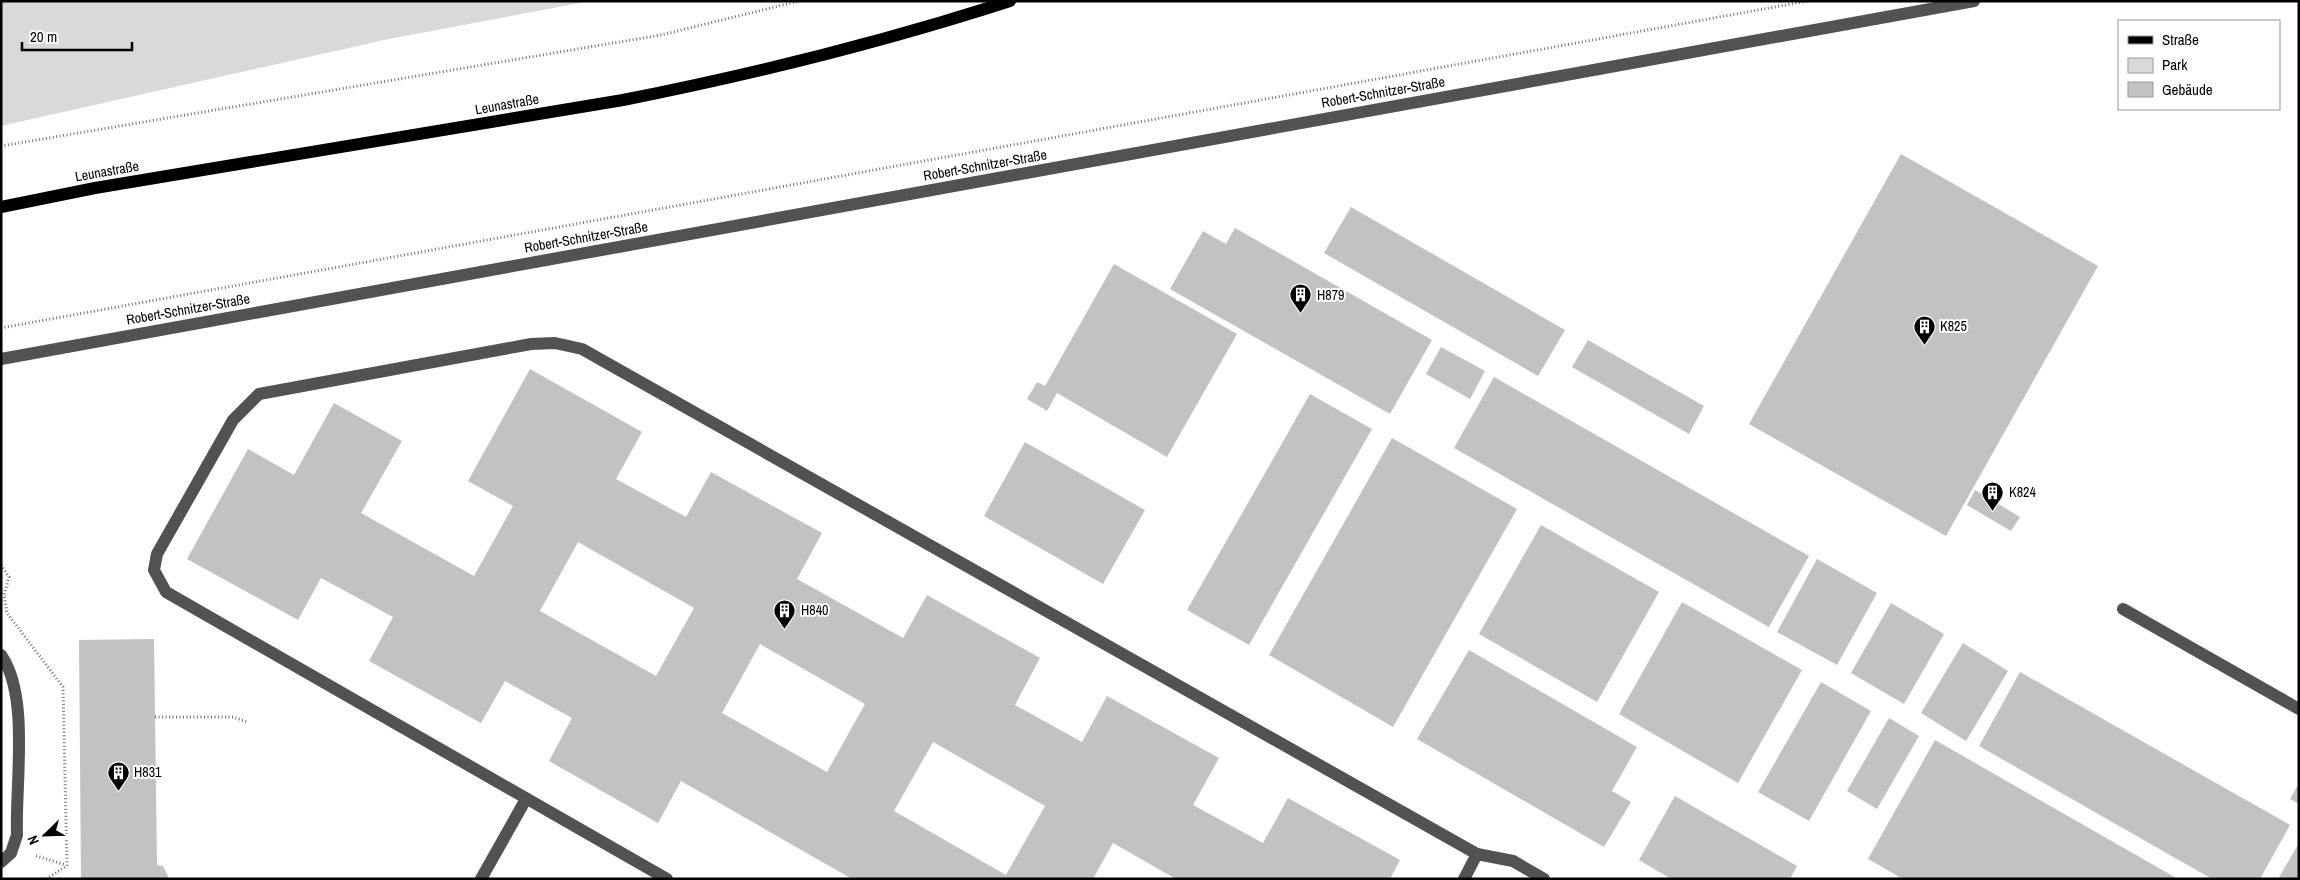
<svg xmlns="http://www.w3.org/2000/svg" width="2300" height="880" viewBox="0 0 2300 880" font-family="'Archivo Narrow',sans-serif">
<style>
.green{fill:#d9d9d9}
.building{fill:#c2c2c2;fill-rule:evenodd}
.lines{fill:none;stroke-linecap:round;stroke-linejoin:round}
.path{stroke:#747474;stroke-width:3;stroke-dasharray:1 2.5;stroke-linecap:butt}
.minor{stroke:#525252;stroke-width:12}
.major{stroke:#000;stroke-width:12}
.labels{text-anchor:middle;stroke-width:4;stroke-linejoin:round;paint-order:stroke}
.street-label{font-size:14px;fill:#000;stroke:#fff}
.poi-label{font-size:14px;fill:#000;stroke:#fff;text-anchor:start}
</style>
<rect width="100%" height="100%" fill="#fff"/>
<path class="green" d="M1,1H591L389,39L1,126Z"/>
<g class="building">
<path d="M1901,154L2098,266L1946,536L1749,424Z"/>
<path d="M1351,207L1565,330L1538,376L1324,253Z"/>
<path d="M1235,228L1432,340L1390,414L1170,289L1203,231L1226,244Z"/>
<path d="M1114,264L1237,334L1167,457L1057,393L1047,411L1027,399L1037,382L1045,386Z"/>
<path d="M1588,340L1704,406L1689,434L1572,367Z"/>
<path d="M1441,347L1485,371L1470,399L1426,374Z"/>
<path d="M530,369L642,432L616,479L686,517L711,472L822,533L797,579L903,638L927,595L1040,658L1015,705L1082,742L1107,696L1219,758L1193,805L1263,843L1288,798L1400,860L1390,879H1176L1113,843L1093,879H852L681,781L658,823L549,761L572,718L505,681L481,723L369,661L393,617L321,578L298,620L187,559L248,449L294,475L334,403L402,441L361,513L474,576L513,506L468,481ZM578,542L694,608L656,676L540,611ZM760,644L865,704L827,772L722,713ZM933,742L1045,806L1006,875L894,811Z"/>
<path d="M1494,377L1809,556L1769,627L1454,448Z"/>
<path d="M1310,394L1372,429L1249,645L1187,610Z"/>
<path d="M1392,438L1517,509L1393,727L1269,655Z"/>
<path d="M1025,442L1145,510L1103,584L984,516Z"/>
<path d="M1975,490L2020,517L2011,531L1967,505Z"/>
<path d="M1541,525L1659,592L1597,702L1479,634Z"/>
<path d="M1817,559L1877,593L1837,665L1777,632Z"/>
<path d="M1682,602L1802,670L1738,783L1619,714Z"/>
<path d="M1891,603L1944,634L1904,704L1851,673Z"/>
<path d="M154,639L157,865L163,866L168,876L167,879H81L79,640Z"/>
<path d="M1963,643L2008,671L1966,741L1921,713Z"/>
<path d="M1469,650L1637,747L1612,791L1631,802L1604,847L1417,739Z"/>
<path d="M2020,672L2290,825L2260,879H2212L1979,746Z"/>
<path d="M1821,682L1871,711L1809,821L1758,792Z"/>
<path d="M1889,718L1919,736L1877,809L1847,791Z"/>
<path d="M1935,740L2178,879H1903L1868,859Z"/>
<path d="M2299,783V804L2290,799Z"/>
<path d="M1675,796L1797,866L1790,879H1671L1639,860Z"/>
<path d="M2299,843V879H2278Z"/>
</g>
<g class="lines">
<g class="path">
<path d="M1,146L661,35L799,1"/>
<path d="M1,328L1808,1"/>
<path d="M1,565L9,577L4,595L7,613L63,687L67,866L46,879"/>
<path d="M155,717H233L247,722"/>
<path d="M36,856L66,865"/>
</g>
<g class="minor">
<path d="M1,359L1974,1"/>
<path d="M2123,609L2299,709"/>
<path d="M1,655C30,696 15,784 17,835L11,853L1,862"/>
<path d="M1477,854L1513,861L1544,879"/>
<path d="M481,879L526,799"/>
<path d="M667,879L166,592L154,570L157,554L233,420L259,394L531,344L555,343L582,349L1477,854L1464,879"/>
</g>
<path class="major" d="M1,207L95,188L623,100C754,74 883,42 1010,1"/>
</g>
<defs>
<symbol id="building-pin" viewBox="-11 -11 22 30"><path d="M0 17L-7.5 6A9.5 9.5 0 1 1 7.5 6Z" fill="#000" stroke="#fff"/><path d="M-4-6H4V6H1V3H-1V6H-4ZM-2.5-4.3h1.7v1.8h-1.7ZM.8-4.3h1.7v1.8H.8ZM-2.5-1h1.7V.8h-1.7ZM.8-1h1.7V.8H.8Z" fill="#fff"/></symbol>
</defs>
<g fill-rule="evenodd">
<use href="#building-pin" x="1288" y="282" width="25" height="34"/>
<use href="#building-pin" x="1912" y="314" width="25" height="34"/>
<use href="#building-pin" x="1980" y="480" width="25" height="34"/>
<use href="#building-pin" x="772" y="598" width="25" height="34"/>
<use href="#building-pin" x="106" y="760" width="25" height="34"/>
</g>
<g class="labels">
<g class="street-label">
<text transform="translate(1383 92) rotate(-10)" y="5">Robert-Schnitzer-Straße</text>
<text transform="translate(507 104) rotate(-10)" y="5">Leunastraße</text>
<text transform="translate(985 165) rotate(-10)" y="5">Robert-Schnitzer-Straße</text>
<text transform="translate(107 171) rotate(-10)" y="5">Leunastraße</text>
<text transform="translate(586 237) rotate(-10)" y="5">Robert-Schnitzer-Straße</text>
<text transform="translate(188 309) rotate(-10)" y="5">Robert-Schnitzer-Straße</text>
</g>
<g class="poi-label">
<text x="1317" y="300">H879</text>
<text x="1940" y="331">K825</text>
<text x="2009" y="497">K824</text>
<text x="801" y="615">H840</text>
<text x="134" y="777">H831</text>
</g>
</g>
<rect width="2300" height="880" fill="none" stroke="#000000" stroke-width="5"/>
<rect x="2118" y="20" width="162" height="90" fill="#ffffff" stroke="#999999"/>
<rect x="2128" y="36" width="25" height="8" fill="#000000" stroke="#999999"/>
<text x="2162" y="45" font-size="15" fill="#000000">Straße</text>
<rect x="2128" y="58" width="25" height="15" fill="#d9d9d9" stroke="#999999"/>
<text x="2162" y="70" font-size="15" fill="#000000">Park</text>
<rect x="2128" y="82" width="25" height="15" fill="#c2c2c2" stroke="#999999"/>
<text x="2162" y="95" font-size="15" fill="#000000">Gebäude</text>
<g transform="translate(45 835) rotate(247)" stroke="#ffffff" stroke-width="4" paint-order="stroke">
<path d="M0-4L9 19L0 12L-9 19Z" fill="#000000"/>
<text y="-8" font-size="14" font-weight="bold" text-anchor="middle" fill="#000000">N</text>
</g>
<path d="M22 42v8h110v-8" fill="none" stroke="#000000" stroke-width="2.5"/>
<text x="30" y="42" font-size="15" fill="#000000" stroke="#ffffff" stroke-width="4" paint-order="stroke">20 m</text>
</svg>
